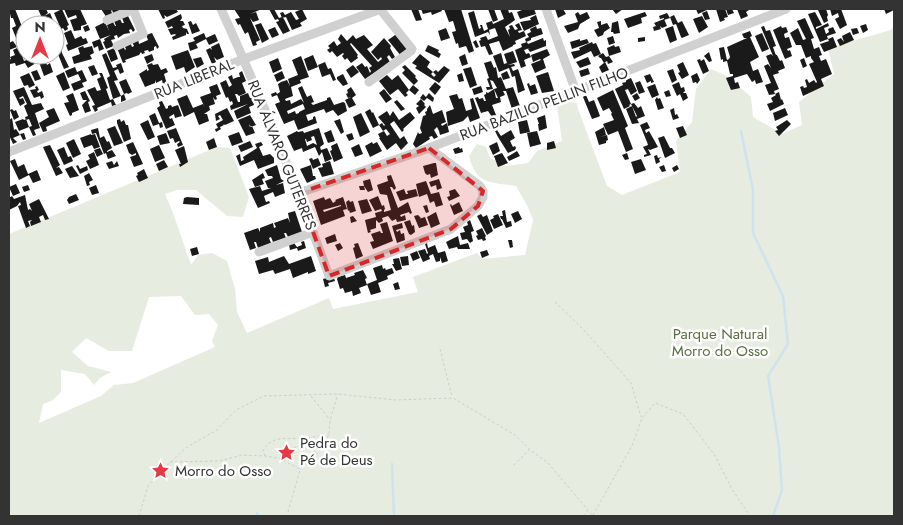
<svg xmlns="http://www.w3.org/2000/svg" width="903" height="525" viewBox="0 0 903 525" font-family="Jost,sans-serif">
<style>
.green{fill:#e6ecdf;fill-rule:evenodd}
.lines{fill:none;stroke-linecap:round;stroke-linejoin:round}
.stream{stroke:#cfe2ee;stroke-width:2.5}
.building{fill:#1a1a1a;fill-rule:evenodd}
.path{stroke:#cdcdcd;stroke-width:1;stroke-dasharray:2.5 2.5;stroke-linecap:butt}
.street{stroke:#d0d0d0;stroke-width:9}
.marked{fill:#d62828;fill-opacity:0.2;stroke:#d62828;stroke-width:4;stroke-dasharray:10 6;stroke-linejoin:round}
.labels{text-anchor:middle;stroke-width:5;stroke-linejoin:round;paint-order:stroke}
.street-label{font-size:15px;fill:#333;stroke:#fff}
.park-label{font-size:15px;fill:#56703f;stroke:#fff}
.poi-label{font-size:15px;fill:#333;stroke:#fff;text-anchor:start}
</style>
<rect width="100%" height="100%" fill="#fff"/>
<path class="green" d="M894,25V516H9V234L217,147L230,148L249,197L243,217L227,216L196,190H177L165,194L173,213L191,265L198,255L212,253L227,261L235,289L237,312L247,333L329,298L333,309L418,292L413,277L477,253L482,259L525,255L533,220L528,207L516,186C491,182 476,185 469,156L477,144L486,147L490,158L506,166L528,163L537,151L562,141L557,106L570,102L577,103L578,109L607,186L622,195L680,172L676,141L692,122L696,89L711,69L727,76L751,97L753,117L782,134L802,125L799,102L834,74L828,48L891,30ZM181,296L195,315L209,314L218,325L212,341L215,347L133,383L114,385L101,396L39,423L43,404L53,400L61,392V370L85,374L94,385L100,378L111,372L88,366L72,352L86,338L109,351H132L149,297Z"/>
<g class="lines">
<g class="stream">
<path d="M741,131L753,190V233L783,296L788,344L768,376L779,447L782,490L773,516"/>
<path d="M392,464L394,516"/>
<path d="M257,513L258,516"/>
</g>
</g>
<g class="building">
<path d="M9,9H15L23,29L20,30L22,34H24L25,36V55H32L36,63L28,68L25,63L16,66L15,63L10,64L9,60L11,59L10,57L15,55L13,50L19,47L24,61L31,58L30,56L25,58V60L12,28L16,26L13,18H11Z"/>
<path d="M38,9H46L48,13L44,16L50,13L55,25H45Z"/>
<path d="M62,9L69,25L67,26L68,29L65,31L63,28L61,29L54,13Z"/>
<path d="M64,9H80L87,24L81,26V30L74,31L70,20L77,18L76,15L68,18Z"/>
<path d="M101,9H118L120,12L114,15L112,10L111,11L113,15L107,18Z"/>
<path d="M158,9H176L178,12L167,17L164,15L165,18L163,19Z"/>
<path d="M234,9H262L250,14L256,12L259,20L253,22L250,18L260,40L256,42L257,45L253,46L248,32L245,34L240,24L238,25L235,19L240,18Z"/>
<path d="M269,9H274L279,18L282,17L284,19L290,31L283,34L276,22L279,21L278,19L275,20Z"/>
<path d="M302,9L307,19L300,23L302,26L292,30L286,17L282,18L280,13L283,12L285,15L291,12L296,20L299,19L295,12Z"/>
<path d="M411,9H418L422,20L416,21Z"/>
<path d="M421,9H441L442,11L432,15L431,12L423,14Z"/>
<path d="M444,9H461L474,51L469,53L466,46L459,48L458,43L456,44L452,32L456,31L453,21L449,22Z"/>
<path d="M488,9H494L498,20L493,22Z"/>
<path d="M500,9H508L509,13L512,12L515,20L505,27L510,37L508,30L510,29L509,26L512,25L515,30L518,29L515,25L519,23L522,30L518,31L519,33L524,31L526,36L515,41L516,44L513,45V46L503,51L499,41L489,44L493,54L489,55L485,46L481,47L479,41L481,40L480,38L486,36L488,40L498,36L495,28L489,30L490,35L488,32L475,37L468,13L474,11L479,29L481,28L480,25H482L484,31L488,29L486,23L492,21L493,24L504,19Z"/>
<path d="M521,9H534L536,14L520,19L517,12L522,10Z"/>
<path d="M555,9H563L566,14L558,18Z"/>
<path d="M612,9H623L616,14Z"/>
<path d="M696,9H709L698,14Z"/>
<path d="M716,9H725L728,17L724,18L725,20L720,22Z"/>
<path d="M726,9H732L734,13L728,15Z"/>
<path d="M737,9H749V10L746,12L748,16L741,19Z"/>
<path d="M821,9H826L828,15L827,17L828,21L824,23L818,10Z"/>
<path d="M830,9H841L847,25L840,29L835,19L839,17L838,13L832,16Z"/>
<path d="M884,9H894V10L886,14Z"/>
<path d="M707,11L710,19L705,20L702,13Z"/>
<path d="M578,12L580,15L587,12L590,18L580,24L578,29L568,33L564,26L578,22L575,14Z"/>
<path d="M645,12L647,16L641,18L642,23L628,28L624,19Z"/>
<path d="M815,12L822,25L816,27V29L828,23L829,26L824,28L826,34L829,32L828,29L833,27L836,33L827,36L828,39L820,42L808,14Z"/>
<path d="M667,13L670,18L664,20V18L660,19L659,16Z"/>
<path d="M181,14L182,18L180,21H183L185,25L182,26L183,28L187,29L189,34H187L186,32V35L173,40L172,37L176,35L175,34L171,35L168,29L173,28L172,26L168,28L165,22Z"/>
<path d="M536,15L539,24L524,31L520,22L531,20L530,18Z"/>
<path d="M674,15L678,23L682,21L689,35L682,38L681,37L676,24L673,25L670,17Z"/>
<path d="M128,16L135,30L133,32L131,29L129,30L130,33L124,34L118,38L117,35L114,36L115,39L111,40L114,46L106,49L103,42L105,41L104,39L111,35L100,39L104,49L99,51L98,46L94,48L92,42L100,39L95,27L105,22L109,31L107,25L113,22L115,26H116L114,21L120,19L122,23H124L122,18Z"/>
<path d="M702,16L708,27L699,33L693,19Z"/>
<path d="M805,18L814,38L811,39L814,49L819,47L822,55L819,56L821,61L826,59L832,74L821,79L824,86L803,96L800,87L803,86L804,88L807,87L805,80L807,79L809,83L814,80L816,83L817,82L809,64L814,62L811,58V56L806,58L801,45H796L790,33L798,28L803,40L806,39L797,21Z"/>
<path d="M664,19L667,26L662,28L660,26L661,29L654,31L653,27L656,26L654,23Z"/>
<path d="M191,21L193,25L196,23L200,31L192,34L188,22Z"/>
<path d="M601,21V25L607,23L610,28L604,32L603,35L598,37L594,30L599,28L597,22Z"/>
<path d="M618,21L620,33L614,34L613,32H611L612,23Z"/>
<path d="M261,23L269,39L262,43L255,25Z"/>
<path d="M866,24L868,30L863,33L860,26Z"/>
<path d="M88,25L90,30L85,32L83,27Z"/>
<path d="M536,26L537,29L541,28L543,34L531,38V40L526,42L525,39L529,37L527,34L531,32L530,29Z"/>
<path d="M673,26L677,40L670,43L665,29Z"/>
<path d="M764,26L766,31L770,30L776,46L773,47L775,53L776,55H777L780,61L782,60L785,68L778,71L779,73L773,75L779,89L774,91L775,94L779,92L781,100L782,99L784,104L770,111L767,104L773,102L771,98L776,95L775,94L769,95L765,85L771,83L764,66L768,64L771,68L766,56L771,54L773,56L761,27Z"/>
<path d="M781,26L782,28L786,27L788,32L784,34L785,38L789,37L792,47L787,49L788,51L790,50L792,56L785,59L773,30Z"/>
<path d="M275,27L279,35L272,38L268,30Z"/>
<path d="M446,28L450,38L441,41L438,31Z"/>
<path d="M857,28L859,33L853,35L851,29Z"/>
<path d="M71,30L75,39L81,36L83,39L86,38L88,43L68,51L66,45L68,44L64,33Z"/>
<path d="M750,31L752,36L750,37L759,57L750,62L753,71L758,69L763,82L756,84L755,80L752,82L747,74L734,78L735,83L738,82L740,88L731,90L726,78L733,76V74H730L727,61L723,62V59L721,60L719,48L724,47L727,60L729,59L730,57L727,47L747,38H744L742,34Z"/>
<path d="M850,32L854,40L840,46L837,40L841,38L844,42L842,36Z"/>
<path d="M152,33L159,47L157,49L156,46L154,47V50L149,52L148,50L144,51L145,53L142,54L141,52L139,55L125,60L126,62L123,63L117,48L123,46L125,50L126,49L124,45L130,42L132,47L134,46L132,42L138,39L139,44L148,40L146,35Z"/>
<path d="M204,33L206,38L215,34L218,41L209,45L206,39L196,44L198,48L190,51L188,43L195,41L193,38Z"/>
<path d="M398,33L410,48L401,56L388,40Z"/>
<path d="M762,33L769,49L762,52L755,36Z"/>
<path d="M341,34L347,41L353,35L356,39L364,35L373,45L367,49L378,62L382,59L381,57L378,60L371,52L384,38L391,46L390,48L395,57L392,59L389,55L387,57L390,62L365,79L356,67L362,63L365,67L367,66L370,73L371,71L369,68L372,66L351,43L350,44L358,55L357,56L358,58L351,63L347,58L345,60L342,56L344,54L343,53L337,57L332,51L330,53L327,50L330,48L328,46L334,41L337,46L341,43L338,39Z"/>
<path d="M59,36L63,46L61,48L62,53L69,67L64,69L55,47V37Z"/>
<path d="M613,36L615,43L609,45L607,38Z"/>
<path d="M645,37V41L638,42V38Z"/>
<path d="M833,37L837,47L824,52L820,44L829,41L828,39Z"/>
<path d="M543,38L544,41L546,40V46L530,52L528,49L530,48L524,50L526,54L529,53L531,57L524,60L526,66L521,68L515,50L522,47L521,44L527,42L528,44Z"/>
<path d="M580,39V41L587,39L589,43L572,49L570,42Z"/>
<path d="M476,40L479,47L476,48L473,42Z"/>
<path d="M13,41L17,47L9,50V43Z"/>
<path d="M592,42L593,44L596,43L601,54L594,57L591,51L574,59L571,52L580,50L579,48Z"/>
<path d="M219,43L224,57L217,60L214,57L216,62L212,64L206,50L210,48L212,50L211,47Z"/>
<path d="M428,45L439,50L438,52L441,54L439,58L425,51Z"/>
<path d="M614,45L615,47L619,46L621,52L609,56L613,62L608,64L607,61L604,63L601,58H600L598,56L603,53L606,57L609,56L607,48Z"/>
<path d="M83,46L84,48L92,46L94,53L90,55L92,59L74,64L72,57L80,54L78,48Z"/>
<path d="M114,48L118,59L111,62L107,51Z"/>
<path d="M547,49L550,55L543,59L546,68L535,73L531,64L541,60L540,59L533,62L531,55Z"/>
<path d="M188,50L195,67L186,73L184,67L176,70L171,56Z"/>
<path d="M513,51L517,62L508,65L514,64L515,66L511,67L513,71L518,69L525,90L518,93L515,76L512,77L509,68L499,72L493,56L501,53L504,64L507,63L504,54Z"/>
<path d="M709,52L712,61L709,62L704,56Z"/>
<path d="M106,53L113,68L117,67L116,65L121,63L124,72L120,74L118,69L114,71L118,80L114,81L121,96L113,99L107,78L110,76L102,55Z"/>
<path d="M152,54L154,60L147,64L144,57Z"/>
<path d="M420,54L430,62L427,67L433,72L431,74L434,77L436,75L433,72L436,70L438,72L444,66L450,70L439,83L415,68L417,66L412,63Z"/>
<path d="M465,54L468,64L462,66L459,57Z"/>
<path d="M313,55L318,67L308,71L304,59Z"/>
<path d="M301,56L309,77L300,80L301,83L291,87L293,96L285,99L286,101L290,100L291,104L301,99L304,103L298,88L302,86L307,97L311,95L314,102L311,103L313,105L327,100V98L330,97L334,105L343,102L345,103L347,111L338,116L333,110L326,113L324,109L306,115L308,121L313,119V117L315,116L317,123L298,130L294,120L284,124L275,104L280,102L277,95L272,97L271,94L276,92L277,94L280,92L278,84L281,82L287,80L290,86L288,79L298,75L292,60ZM303,104L305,109L299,112V113L296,114L295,111L288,114L287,111Z"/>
<path d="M201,57L204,64L197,68L193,59Z"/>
<path d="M588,57L591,64L580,68L576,62Z"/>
<path d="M278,58L282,69L273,73L269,62Z"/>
<path d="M804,58L807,66L803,68L800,60Z"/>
<path d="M700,59L701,61L704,59L709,71L703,74L697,60Z"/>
<path d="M45,60L47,65L50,63L53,72L44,76L39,62Z"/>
<path d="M491,61L494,68L496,67L498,78L501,77L506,89L513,87L520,106L512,109L506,91H503L505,95L500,97L501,102L492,105L496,115L492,117L488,111L481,113L475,98L478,97L479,99L483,98L484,101H486L484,95L486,94V92L488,93L494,89L496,98H498L494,89L497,88L493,81L490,80L493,89L487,90L486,87H490L487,79L489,78L484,63Z"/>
<path d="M325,62L328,69L331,68L336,80L333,81L330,74L322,77L318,65Z"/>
<path d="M605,62L609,70L602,73L599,67Z"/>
<path d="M683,62L689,75L682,79L678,73L680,72L677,65Z"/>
<path d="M152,63L153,65L158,64L161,70L166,68L168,72L164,74L167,84L163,85L162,80L156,83L155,80V83L145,87L139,74L147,69V71L149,70L147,65Z"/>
<path d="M94,65L98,74L92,76L88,67Z"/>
<path d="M353,65L359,72L351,78L346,70Z"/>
<path d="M405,65L416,76L415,77L418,81L414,85L402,73L405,70L402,67Z"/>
<path d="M75,67L77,72L82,70L87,81L82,83L84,87L74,91L71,84L81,80L78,74L68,78L65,71Z"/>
<path d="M471,67L477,85L470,88L463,69Z"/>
<path d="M588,68L590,74L581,77L579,71Z"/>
<path d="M673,69L677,80L672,83L667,71Z"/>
<path d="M37,70L41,79L35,81L31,72Z"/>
<path d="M242,71L246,81L242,83L246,93L239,96L237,94H235L238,102H240V96L248,93L250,98L253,97L255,101L253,102L254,105L249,107L251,113L237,119L234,111L248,104L231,110L230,106L233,104L232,101L230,102L228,97L226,98L220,83L226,80L229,87L232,85L228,77L232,75L233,79L238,77H240L239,73Z"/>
<path d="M282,71L285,78L277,82L274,75Z"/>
<path d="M507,71L510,78L503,80L501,74Z"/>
<path d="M64,72L70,88L63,91L56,76Z"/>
<path d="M548,72L554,91L542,93L536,76Z"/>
<path d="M29,73L35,85L29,88L28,85L24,86L20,77Z"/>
<path d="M99,73H102L108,88L106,89L110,100L113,99L116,105L112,106L111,102L97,108L98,110L95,112L92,106L95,105L87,90L95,87L97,91L101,90L97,79L101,77Z"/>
<path d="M462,73L464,81L459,82L457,75Z"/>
<path d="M697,73L700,80L697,84L696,82L693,83L691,76Z"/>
<path d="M343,74L348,84L343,86L337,79V77Z"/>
<path d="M650,74L654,82L651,83V81L647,83L644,76Z"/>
<path d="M387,75L392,80L398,75L409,90L406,93L408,95L405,97L398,89L390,95L379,81Z"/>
<path d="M631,78L637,91L631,95L628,89L625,90L631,104L629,105L630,106L624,109L615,89L623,85L622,83L626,82V80Z"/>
<path d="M126,79L132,92L128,94L127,93L124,94L119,82Z"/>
<path d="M640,81L645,92L639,94L635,83Z"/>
<path d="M435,82L441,87L435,95L429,89Z"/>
<path d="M679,82L681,88L684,87L685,91L683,93H686L688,98L683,101L680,94L677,96L672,85Z"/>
<path d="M529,83L530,86L535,84L538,93L531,95L527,84Z"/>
<path d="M217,84L221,94L216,96L217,99L215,100L213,97L215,104L209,106L210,110L204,114H207L209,121L199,125L194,112L184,117L177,99L187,95L193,108L203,104L205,108L200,97L211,93L209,87Z"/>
<path d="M655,84L659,95L652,98L647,87Z"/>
<path d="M413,85L419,90L415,95L409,90Z"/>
<path d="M37,86L39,90L37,91L38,93L42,91L44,97L41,99L40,96L34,98L30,90L36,89L35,87Z"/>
<path d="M481,86L483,92L474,95L472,89Z"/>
<path d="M24,87L32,105L41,103L44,109L35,113L40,128L34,130L36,135L33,136L29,127L19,131L15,122L23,119L24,120L26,119L29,127L32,126L29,119L26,120L25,117L28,116L24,106L27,104L23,96L19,98L20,99L23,98L25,103L20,106L13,91Z"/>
<path d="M351,87L356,95L352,98L356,105L349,108L345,100L351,97L348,98L346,94L348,93L347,90Z"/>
<path d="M384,89L392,99L386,103L379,93Z"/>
<path d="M613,90L628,126L625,128L633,149L626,152L618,131L608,135L603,124L614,120L611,114L612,113L609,108L603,111L597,98Z"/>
<path d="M669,90L671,96L666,97L664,92Z"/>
<path d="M85,91L90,101L88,102L91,111L85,113L82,105L87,100H83L80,93Z"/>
<path d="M73,93L79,110L72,113V115L70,116L64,103L69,102L66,96Z"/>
<path d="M429,93L434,98L433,102L427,98L424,101L420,98L423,94L426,97Z"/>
<path d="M637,93L640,98L635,101L632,96Z"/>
<path d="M124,94L126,100L121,102V96Z"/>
<path d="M457,94L459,99L462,98L466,111L472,109L470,99L473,98L480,118L470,122L468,116L463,121L448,126L446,112L454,109L449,96Z"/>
<path d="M586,95L589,102L594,100L600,116L598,117L592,119L583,97Z"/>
<path d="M657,97L658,99L660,98L664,108L658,110L655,100Z"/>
<path d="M421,99L425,104L424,105L426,107L419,114L416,108L419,106L416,104Z"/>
<path d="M397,100L405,109L401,111L394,102Z"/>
<path d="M162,101L166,109L168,108V106L171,105L172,107L178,105L182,116L175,118L174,114L169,117L170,119L172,118L175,125L166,129L157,108L160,106L159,102Z"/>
<path d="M634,103L638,108L641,106L645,116L637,119L639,123L632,124L626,109L632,106L636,117L637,116L631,104Z"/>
<path d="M430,105L433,114L442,110L446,122L441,124L442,126L447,123L449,132L440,135L439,131L437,127L434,130L438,137L434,139L432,136L429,137L430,139L416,148L413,144L418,132L419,134L422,133L420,128L423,116L426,115L425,112L427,111V109Z"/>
<path d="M54,108L60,121L46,127L47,131L43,132L39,123L49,117L46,111Z"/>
<path d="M227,108L234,121L225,125L223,124L224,125L220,127L221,129L216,132L215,129L218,128L216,124L223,120L220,115L218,116L220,119L216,121L215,114Z"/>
<path d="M674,108L675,115L677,114L679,118L673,120L670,110Z"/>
<path d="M785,108L788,115L775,121L773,113Z"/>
<path d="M12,109L14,111L16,110L19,117L14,120L10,110Z"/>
<path d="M370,109L372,113L373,112L379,125L373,128L365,112Z"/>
<path d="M387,111L390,116L393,111L399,120L410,112L415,118L403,129L404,130L402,132L394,121L390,124L400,139L404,136L408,143L401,150L396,143L387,150L379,138H380L378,134L384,131L387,136L390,134L386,129L383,131L379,125L382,123L384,126L385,125L378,117Z"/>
<path d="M155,113L159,123L162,122L163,127L160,128L159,124L153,126L149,116Z"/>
<path d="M361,113L370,132L360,137L353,117Z"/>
<path d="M250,115L256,125L251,127L249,124L250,127L252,126L255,133L246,136L238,120Z"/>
<path d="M545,115L547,128L539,131L538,124H539L537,118Z"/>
<path d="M12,118L14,130L16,129L20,135L13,138L17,142L13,144L9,135V120Z"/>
<path d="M120,119L121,122L124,120L126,125H128L131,139L124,142L117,123V120Z"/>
<path d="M340,119L344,132L341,134L334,121Z"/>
<path d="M148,120L155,137L148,140L140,124Z"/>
<path d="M527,120L530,132L520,134L518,122Z"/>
<path d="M787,120L791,124L779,136L775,131L778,130L776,127Z"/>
<path d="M647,122L650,128L645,130L646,133L649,131L658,147L650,150L648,149L651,155L644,157V155L647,154L643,147L648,145L647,142L640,125Z"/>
<path d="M115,126L123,143L114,146L107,129Z"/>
<path d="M683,126L687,135L680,138L676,128Z"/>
<path d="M604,127L606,135L600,137L607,135L608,140L606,141V143L599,145L595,132Z"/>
<path d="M98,128L100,138L104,136L107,142L109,141L112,148L107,151V152L112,150L116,156L108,159L106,153L104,154L96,133L92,134L91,130Z"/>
<path d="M176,128L183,145L178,147L177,144L180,142L179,141L175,143L173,138L170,139L167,131Z"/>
<path d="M319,128L324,144L320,147L321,150L327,148L332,159L325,162L322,152L319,156L315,147L303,152L302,148L294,151L287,136L297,131L298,132L303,131L304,133ZM314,136L317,145L313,143L307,146L305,139H306L307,142L312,140L311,137Z"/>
<path d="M331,130L335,141L328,143L324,133Z"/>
<path d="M497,130L501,136L511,130L515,138L510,141L513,147L515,146L516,148L515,150L508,153L498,137L495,131Z"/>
<path d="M537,131L541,144L530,147L527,133Z"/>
<path d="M239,132L243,142L232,146L228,136Z"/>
<path d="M24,133L26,139L23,140L20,134Z"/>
<path d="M166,133L170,143L160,145L157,136Z"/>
<path d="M352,133L354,139L349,141L346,135Z"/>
<path d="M91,134V135L95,134L100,147L94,149L92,145L84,148L80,138Z"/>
<path d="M664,136L670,148H672L675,153L665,158L658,138Z"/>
<path d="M214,138L217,147L209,150L206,142Z"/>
<path d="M74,139L81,154L73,158L66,143Z"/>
<path d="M250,141L253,147L241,152L238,146Z"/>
<path d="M554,141L556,148L547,150V143Z"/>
<path d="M133,142L143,164L134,167L130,157L136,155V153L132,155L129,153L126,145Z"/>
<path d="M261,142L263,145L259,147L263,156L270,154L274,158V163L258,169L254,160L240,166L236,156L240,154L241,161L244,160L243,157L257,148L255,144Z"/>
<path d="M372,142L373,144L377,142L382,151L370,157L365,146Z"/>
<path d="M497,142L500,151L493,155L489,146Z"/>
<path d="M337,143L343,158L334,162L330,151L332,150L331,146Z"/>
<path d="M359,144L363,154L355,157L351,148Z"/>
<path d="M50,145L60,165L56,168L59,167L63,173L56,176L43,147Z"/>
<path d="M159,145L165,158L155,162L150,149Z"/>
<path d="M184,146L188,162L180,167L179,164H181L175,150Z"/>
<path d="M64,147L68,157L71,156L73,161L64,165L57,150Z"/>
<path d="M459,147L460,149L462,148L463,152L455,154L453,149Z"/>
<path d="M100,148L103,154L97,157L94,150Z"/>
<path d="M517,151L520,156L509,161L507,157Z"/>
<path d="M94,152L99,165L90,169L86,161L90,159L88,155Z"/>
<path d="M502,153L508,163L498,167L494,156Z"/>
<path d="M627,153L629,159L625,160L622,155Z"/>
<path d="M657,155L658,158L662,157L659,159L660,162L656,164L654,156Z"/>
<path d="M312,158L313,160L318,158L321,165L313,169L309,159Z"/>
<path d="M15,159L18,167L24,164L28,174L37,170L41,180L33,183L29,175L19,180L10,161Z"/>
<path d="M641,159L646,170L635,174L631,162Z"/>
<path d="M164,160L168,167L159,171L156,164Z"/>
<path d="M112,161L114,165L117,161L119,166L109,169L106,163Z"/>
<path d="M330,161L334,174L322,177L318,168L323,167L322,164Z"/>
<path d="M434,163H436L438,175L431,178L430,174L427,175L425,173L423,166Z"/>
<path d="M78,165L80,169L87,166L88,170L80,174L76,166Z"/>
<path d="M277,165L281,179L284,181L276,185L283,183L285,193L275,197L273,192L264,196L266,202L269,201L270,203L258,208L249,189L260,186L262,191L271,188H268L265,181L273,178L272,176H268L265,170Z"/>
<path d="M311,165L313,176H315L316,179L307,183L300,169Z"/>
<path d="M664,165L666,171L662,172L659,167Z"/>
<path d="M677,165L679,169L674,172L672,168Z"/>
<path d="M72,166L79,176L70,178L65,169Z"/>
<path d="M144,169L148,178L139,182L136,176L138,175L137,173Z"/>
<path d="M89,173L93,180L89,182L90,185L87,186L84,176Z"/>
<path d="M263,173L265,178L262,179L264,184L255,187L252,180Z"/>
<path d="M391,175L396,188L394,190L392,187H390L398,208L408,202L412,213L410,214L409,212L400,215L401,217L405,215L406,220L402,221L397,222L396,219L392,221L388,216L382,218L383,221L379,223L376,220V228L370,230L371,232L368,233L365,220L376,217L375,213L382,211L381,209L375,211L369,200L378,196L382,206L384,205L385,209L384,210V212L391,210L387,195L380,194L377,185L388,181L387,176Z"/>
<path d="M370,179L373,190L368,192L364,186L365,190H360L359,186H364L363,181Z"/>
<path d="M439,179L442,188L437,190L436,185L431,187L429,182Z"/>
<path d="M426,181L431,194L439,192L443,205L436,207L434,201L430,203L427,194L419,197L416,184Z"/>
<path d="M16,184L20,193L13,196L9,187Z"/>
<path d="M28,185L30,190L24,192L22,187Z"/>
<path d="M96,185L99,193L92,195L89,188Z"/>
<path d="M404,189L406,194H408L407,191L416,189L418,196L400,201L396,192Z"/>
<path d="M455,189L460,196L449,201L447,197L450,196L449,191Z"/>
<path d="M76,194L79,200L69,204L67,200L69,197Z"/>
<path d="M25,195L28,210L30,209L32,211L29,204L39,199L49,219L45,220L43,215L39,217L41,222L31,226L30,222L32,220L28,221L30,226L26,228L18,206L21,205L20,202L17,206L9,210V198L12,196L14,199Z"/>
<path d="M187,197L199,198V205L183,204L184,198Z"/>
<path d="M324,197L325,200L330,198L333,203L336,201L335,200L343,197L347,209L343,210L345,216L321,225L313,201ZM341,205V206L324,212L323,210Z"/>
<path d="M367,199L372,211L362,214L358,201Z"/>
<path d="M349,200L350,202L353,201L356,211L350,213L349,210L348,211L346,202Z"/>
<path d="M459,202L463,211L454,215L450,205L451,204L452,206Z"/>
<path d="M427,205L429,212L426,213L423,206Z"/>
<path d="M505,210L507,222L511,221L512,226L506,228L502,219H501L500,216H503L502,211Z"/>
<path d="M295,211L302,232L288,237L286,233H284L286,238L273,242L271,237L269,238L271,243L258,248L256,242H254L256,248L250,250L244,233L258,228L260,232V228L273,223L274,228L276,227L274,223L288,218L290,223L288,213Z"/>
<path d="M518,211L522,219L515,223L511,214Z"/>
<path d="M436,212L440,224L431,228L427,217Z"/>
<path d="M481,214L483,217L487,215L493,231L487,235L477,216Z"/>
<path d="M498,214L503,225L494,229L490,220L494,218L493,216Z"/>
<path d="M418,215L421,218L419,219L425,217L428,225L419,228L414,216Z"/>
<path d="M353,216L357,221L351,223L350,217Z"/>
<path d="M410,220L412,226L414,225L415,232L411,235L409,234L404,222Z"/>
<path d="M470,220L474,231L471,232L473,241L470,243L467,239L462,240L460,233L465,232L463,227L468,225L467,222Z"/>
<path d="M387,222L393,241L373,249L370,242L374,241L371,234L380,231L381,233H383L380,224Z"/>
<path d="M402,223L403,228L396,230L397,232L400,230L401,234L404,233L405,240L397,243L392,226Z"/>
<path d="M482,228L486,236L485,237L486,240L483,241L482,239L478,240L476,236L478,235L476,231Z"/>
<path d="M335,234L337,241L327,244L325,238Z"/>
<path d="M458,236L460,245L468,243L470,249H458L457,247L449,249L446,242Z"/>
<path d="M508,240H512L513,247L510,248Z"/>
<path d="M304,241L306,248L298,251L297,248L290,250L289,245L294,243L297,247L302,245L301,242Z"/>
<path d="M340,243L343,248L338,251L335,245Z"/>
<path d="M358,243L363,256L356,259L353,248L355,247L354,244Z"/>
<path d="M427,243L428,248L435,245L438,253L445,251L448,261L442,263L440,257V261L436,262L433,254L429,256L430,259L423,262L418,251L425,249L427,254L428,253L425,244Z"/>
<path d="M197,247L199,254L192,256L190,249Z"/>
<path d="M487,250L489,255L482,258L480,252Z"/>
<path d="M417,251L420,258L413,261L410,254Z"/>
<path d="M284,256L289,264L311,256L316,271L308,274V272L293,278L290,269L275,274L273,270L259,274L255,261L268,257L269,262Z"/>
<path d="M408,256L409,265L402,266L400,257Z"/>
<path d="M399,258L402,269L396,271L392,264H394L393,259Z"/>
<path d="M382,265L383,269L385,268L386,270L392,268L394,273L387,276L388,279L378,283L381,292L371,295L367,284L377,280L373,268Z"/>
<path d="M363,270L367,278L365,279L367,285L359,288L361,293L353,296L352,291L345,293L343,288L340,289L337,279L338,277L345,275L346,278L355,275L354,273Z"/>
<path d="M333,276L335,281L328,283L329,286L325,287L323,279Z"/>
<path d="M398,282L400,289L395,290L393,284Z"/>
</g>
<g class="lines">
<g class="path">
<path d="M555,302L582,328L631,383L641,417"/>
<path d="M440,349L452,397"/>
<path d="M311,396L330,420"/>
<path d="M294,448L302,444L307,439"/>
<path d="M265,456L263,451C273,432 292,441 309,438C316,436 321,435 329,435"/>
<path d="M170,462L219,461L242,455L265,456L278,458L300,469L317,454L329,435L330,420L338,394"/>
<path d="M514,465L529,450"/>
<path d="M288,512L300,470"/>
<path d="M593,515L632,446L642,418L655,403L683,414L714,454L732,489L750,516"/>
<path d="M139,516L148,486L161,471L187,447L217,430L236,410L264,396L338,394L396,400L453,398L515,435L529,449L548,463L593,516"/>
<path d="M583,516L587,511"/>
</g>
<g class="street">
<path d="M221,9C261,96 296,185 329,276L451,229L478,206L483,197V191L480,186L429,148"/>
<path d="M546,9L576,92"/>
<path d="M107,20L134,9"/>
<path d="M117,46L143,34L133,9"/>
<path d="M369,82L411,51L412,49L380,9"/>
<path d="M9,152L244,59L381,9"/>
<path d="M299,193L429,148L786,9"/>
<path d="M259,252L313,232"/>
</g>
</g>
<path class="marked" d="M429,148L483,191L478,206L451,229L329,276L299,193Z"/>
<defs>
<symbol id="sight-bare" viewBox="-9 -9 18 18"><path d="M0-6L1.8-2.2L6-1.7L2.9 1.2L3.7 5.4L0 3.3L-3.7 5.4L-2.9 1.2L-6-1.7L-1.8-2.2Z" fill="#e63946" stroke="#fff" stroke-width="2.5" paint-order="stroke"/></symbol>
</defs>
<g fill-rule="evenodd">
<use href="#sight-bare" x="274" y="440" width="25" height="25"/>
<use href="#sight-bare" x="148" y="458" width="25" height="25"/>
</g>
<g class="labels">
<g class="street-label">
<text transform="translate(194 79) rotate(-22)" y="5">RUA LIBERAL</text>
<text transform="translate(544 104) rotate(-21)" y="5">RUA BAZILIO PELLIN FILHO</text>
<text transform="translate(282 155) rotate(68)" y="5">RUA ÁLVARO GUTERRES</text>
</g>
<g class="park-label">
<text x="720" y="339">Parque Natural<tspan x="720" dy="17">Morro do Osso</tspan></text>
</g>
<g class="poi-label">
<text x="300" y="448">Pedra do<tspan x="300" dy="17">Pé de Deus</tspan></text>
<text x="175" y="476">Morro do Osso</text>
</g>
</g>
<rect width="903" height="525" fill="none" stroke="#333333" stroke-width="20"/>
<g transform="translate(40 40)"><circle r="24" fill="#ffffff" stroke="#adadad"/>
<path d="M0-4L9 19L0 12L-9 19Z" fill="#e63946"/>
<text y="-8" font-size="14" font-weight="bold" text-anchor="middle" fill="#333333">N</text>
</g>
</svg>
